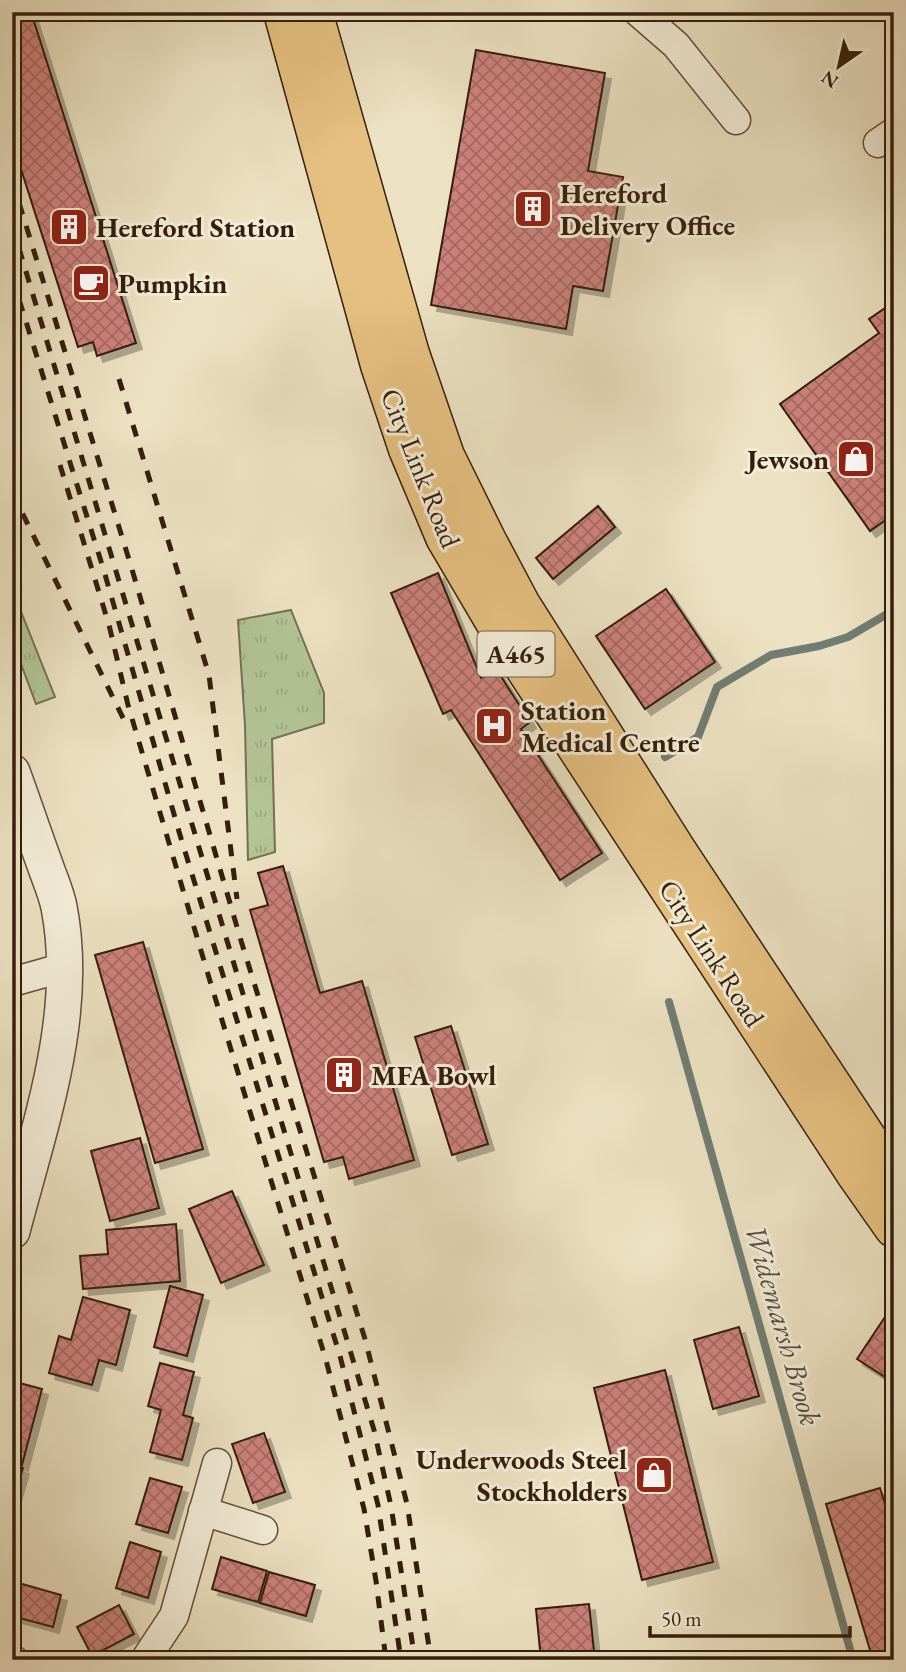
<svg xmlns="http://www.w3.org/2000/svg" width="906" height="1672" viewBox="0 0 906 1672" font-family="'EB Garamond',serif">
<style>
.grass{fill:url(#grass-tufts);stroke:#747252;stroke-width:2}
.lines{fill:none;stroke-linecap:round;stroke-linejoin:round}
.stream{stroke:#717d74;stroke-width:8}
.building{fill:url(#building-cross-hatch);stroke:#341f0c;stroke-width:2;filter:url(#shadow)}
.minor-casing{stroke:#62503a;stroke-width:31}
.tertiary-casing{stroke:#62503a;stroke-width:38}
.trunk-casing{stroke:#341f0c;stroke-width:41}
.minor{stroke:#f3ecd7;stroke-width:28}
.tertiary{stroke:#f3ecd7;stroke-width:35}
.trunk{stroke:#e6c081;stroke-width:38}
.rail{stroke:#341f0c;stroke-width:5;stroke-dasharray:12 12;stroke-linecap:butt}
.labels{text-anchor:middle;stroke-width:6;stroke-linejoin:round;paint-order:stroke}
.shield{fill:#f3ecd7;stroke:#6d5c49;stroke-width:2}
.shield-label{font-size:26px;font-weight:bold;fill:#341f0c}
.poi-label{font-size:28px;font-weight:bold;fill:#341f0c;stroke:#f3ecd7;text-anchor:start}
.street-label{font-size:28px;fill:#341f0c;stroke:#f3ecd7}
.water-label{font-size:30px;font-style:italic;fill:#534e40;stroke:#f3ecd7}
</style>
<defs>
<pattern id="grass-tufts" width="24" height="20" patternUnits="userSpaceOnUse" patternTransform="scale(1.75)"><rect width="24" height="20" fill="#b3c497"/><path d="M3 7l-1-3M5 7V3M7 7l1-3M15 17l-1-3M17 17v-4M19 17l1-3" fill="none" stroke="#9ba881"/></pattern>
<pattern id="building-cross-hatch" width="8" height="8" patternUnits="userSpaceOnUse" patternTransform="scale(1.75)"><rect width="8" height="8" fill="#cc817b"/><path d="M0 0l8 8M0 8l8-8" fill="none" stroke="#a66963"/></pattern>
<filter id="shadow"><feDropShadow dx="6" dy="6" stdDeviation="0" flood-color="#0004"/></filter>
</defs>
<rect width="100%" height="100%" fill="#ece1c2"/>
<filter id="stains"><feTurbulence type="fractalNoise" baseFrequency=".00286" numOctaves="4"/><feColorMatrix values="0 0 0 0 .2 0 0 0 0 .09 0 0 0 0 .02 0 0 0 .5 -.17"/></filter>
<radialGradient id="worn" r=".72"><stop offset=".6" stop-color="#630" stop-opacity="0"/><stop offset="1" stop-color="#630" stop-opacity=".3"/></radialGradient>
<g class="grass">
<path d="M12,589L55,697L36,704L12,640Z"/>
<path d="M291,610L324,693V723L272,739L275,852L248,860L245,726L238,620Z"/>
</g>
<g class="lines">
<g class="stream">
<path d="M665,757L698,737L717,687L771,655L819,646L848,637L894,610"/>
<path d="M669,1002L853,1660"/>
</g>
</g>
<g class="building">
<path d="M12,12H31L136,343L97,356L93,342L78,347L12,141Z"/>
<path d="M476,50L605,73L588,171L623,177L603,291L573,286L566,329L431,305Z"/>
<path d="M894,302V514L870,531L780,404L879,333L869,319Z"/>
<path d="M598,506L615,527L553,579L536,558Z"/>
<path d="M438,573L481,678L495,667L530,722L521,729L602,853L560,880L451,710L443,714L391,593Z"/>
<path d="M666,589L715,662L645,709L596,636Z"/>
<path d="M283,866L320,993L362,981L414,1160L349,1179L343,1157L324,1162L250,910L268,905L258,873Z"/>
<path d="M143,942L203,1149L155,1163L95,955Z"/>
<path d="M451,1026L488,1144L452,1155L415,1037Z"/>
<path d="M140,1138L159,1208L110,1221L91,1151Z"/>
<path d="M232,1191L264,1265L221,1283L189,1209Z"/>
<path d="M176,1224L180,1281L83,1289L80,1256L108,1254L106,1230Z"/>
<path d="M170,1286L203,1295L187,1356L154,1347Z"/>
<path d="M83,1297L130,1310L116,1365L99,1360L92,1385L49,1373L59,1336L71,1340Z"/>
<path d="M893,1305H894V1383L857,1359Z"/>
<path d="M739,1327L759,1396L713,1409L694,1340Z"/>
<path d="M160,1363L194,1372L183,1415L193,1418L182,1460L150,1452L161,1410L148,1406Z"/>
<path d="M665,1370L713,1562L642,1580L594,1388Z"/>
<path d="M12,1381L42,1389L22,1465L12,1462Z"/>
<path d="M264,1433L285,1492L253,1503L232,1444Z"/>
<path d="M12,1465L23,1468L12,1506Z"/>
<path d="M150,1478L182,1487L168,1533L136,1524Z"/>
<path d="M880,1488L894,1533V1660H873L826,1504Z"/>
<path d="M130,1542L161,1552L148,1598L116,1588Z"/>
<path d="M221,1557L267,1571L258,1602L212,1589Z"/>
<path d="M269,1572L315,1585L306,1616L260,1603Z"/>
<path d="M15,1582L61,1595L53,1627L12,1616V1592Z"/>
<path d="M589,1604L595,1660H541L536,1609Z"/>
<path d="M119,1605L134,1634L92,1656L77,1627Z"/>
</g>
<g class="lines">
<defs>
<g id="minor">
<path d="M638,12L676,45L736,120"/>
<path d="M878,143L894,132"/>
<path d="M12,982L65,967"/>
<path d="M203,1511L263,1530"/>
<path d="M12,1659L14,1660"/>
<path d="M145,1660L174,1616L217,1463"/>
</g>
<path id="tertiary" d="M12,772C23,802 33,832 44,862C49,877 56,892 59,907C80,1015 39,1127 12,1231"/>
<g id="trunk">
<path d="M283,12L380,365L408,449L445,537L498,627L856,1174L894,1228"/>
<path d="M313,12L410,354L445,456L487,541L521,605L677,851L894,1179"/>
</g>
</defs>
<use href="#minor" class="minor-casing"/>
<use href="#tertiary" class="tertiary-casing"/>
<use href="#trunk" class="trunk-casing"/>
<use href="#minor" class="minor"/>
<use href="#tertiary" class="tertiary"/>
<use href="#trunk" class="trunk"/>
<g class="rail">
<path d="M12,180L131,566L242,944L365,1339L407,1504L431,1660"/>
<path d="M12,225L374,1430L391,1506L415,1660"/>
<path d="M12,277L104,571L180,835L340,1356L378,1505L401,1660"/>
<path d="M119,379L209,675L237,899"/>
<path d="M60,465L109,625L128,705L210,981L326,1360L364,1509L376,1581L386,1660"/>
<path d="M12,492L126,724"/>
</g>
</g>
<defs>
<symbol id="building-square" viewBox="-11 -11 22 22"><rect x="-9" y="-9" width="18" height="18" rx="4" fill="#8f2418" stroke="#f3ecd7"/><path d="M-4-6H4V6H1V3H-1V6H-4ZM-2.5-4.3h1.7v1.8h-1.7ZM.8-4.3h1.7v1.8H.8ZM-2.5-1h1.7V.8h-1.7ZM.8-1h1.7V.8H.8Z" fill="#fff"/></symbol>
<symbol id="cafe-square" viewBox="-11 -11 22 22"><rect x="-9" y="-9" width="18" height="18" rx="4" fill="#8f2418" stroke="#f3ecd7"/><path d="M-5.5-4.5H6V0H3Q3 3.5 0 3.5H-2.5Q-5.5 3.5-5.5 0ZM3-3.2v2h1.7v-2ZM-6 4.5H4V6H-6Z" fill="#fff"/></symbol>
<symbol id="shop-square" viewBox="-11 -11 22 22"><rect x="-9" y="-9" width="18" height="18" rx="4" fill="#8f2418" stroke="#f3ecd7"/><path d="M-5-2.5h2.3a2.7 3.5 0 0 1 5.4 0H5L5.5 6h-11ZM-1.5-2.5h3a1.5 2.3 0 0 0-3 0Z" fill="#fff"/></symbol>
<symbol id="hospital-square" viewBox="-11 -11 22 22"><rect x="-9" y="-9" width="18" height="18" rx="4" fill="#8f2418" stroke="#f3ecd7"/><path d="M-5-5h3v3.5h4V-5h3V5h-3V1.5h-4V5h-3Z" fill="#fff"/></symbol>
</defs>
<g fill-rule="evenodd">
<use href="#building-square" x="511" y="187" width="44" height="44"/>
<use href="#building-square" x="47" y="205" width="44" height="44"/>
<use href="#cafe-square" x="69" y="261" width="44" height="44"/>
<use href="#shop-square" x="834" y="437" width="44" height="44"/>
<use href="#hospital-square" x="472" y="704" width="44" height="44"/>
<use href="#building-square" x="322" y="1053" width="44" height="44"/>
<use href="#shop-square" x="632" y="1453" width="44" height="44"/>
</g>
<g class="labels">
<rect class="shield" x="477.5" y="631.5" width="77" height="45" rx="5"/>
<g class="shield-label">
<text x="516" y="663">A465</text>
</g>
<g class="poi-label">
<text x="560" y="203">Hereford<tspan x="560" dy="32">Delivery Office</tspan></text>
<text x="96" y="237">Hereford Station</text>
<text x="118" y="293">Pumpkin</text>
<text x="829" y="469" text-anchor="end">Jewson</text>
<text x="521" y="720">Station<tspan x="521" dy="32">Medical Centre</tspan></text>
<text x="371" y="1085">MFA Bowl</text>
<text x="627" y="1469" text-anchor="end">Underwoods Steel<tspan x="627" dy="32">Stockholders</tspan></text>
</g>
<g class="street-label">
<text transform="translate(421 468) rotate(68)" y="10">City Link Road</text>
<text transform="translate(712 953) rotate(57)" y="10">City Link Road</text>
</g>
<g class="water-label">
<text transform="translate(783 1325) rotate(74)" y="10">Widemarsh Brook</text>
</g>
</g>
<rect width="906" height="1672" fill="none" stroke="#ece1c2" stroke-width="42"/>
<rect x="14" y="14" width="878" height="1644" fill="none" stroke="#341f0c" stroke-width="3.5"/>
<rect x="21" y="21" width="864" height="1630" fill="none" stroke="#341f0c" stroke-width="2"/>
<g transform="translate(839 66) rotate(214)" stroke="#f3ecd7" stroke-width="5" paint-order="stroke">
<path d="M0-5L12 26L0 18L-12 26Z" fill="#341f0c"/>
<text y="-10" font-size="19" font-weight="bold" text-anchor="middle" fill="#341f0c">N</text>
</g>
<path d="M650 1626v10h200v-10" fill="none" stroke="#341f0c" stroke-width="3.5"/>
<text x="661" y="1626" font-size="21" fill="#341f0c" stroke="#f3ecd7" stroke-width="5" paint-order="stroke">50 m</text>
<rect width="100%" height="100%" filter="url(#stains)"/>
<rect width="100%" height="100%" fill="url(#worn)"/>
</svg>
